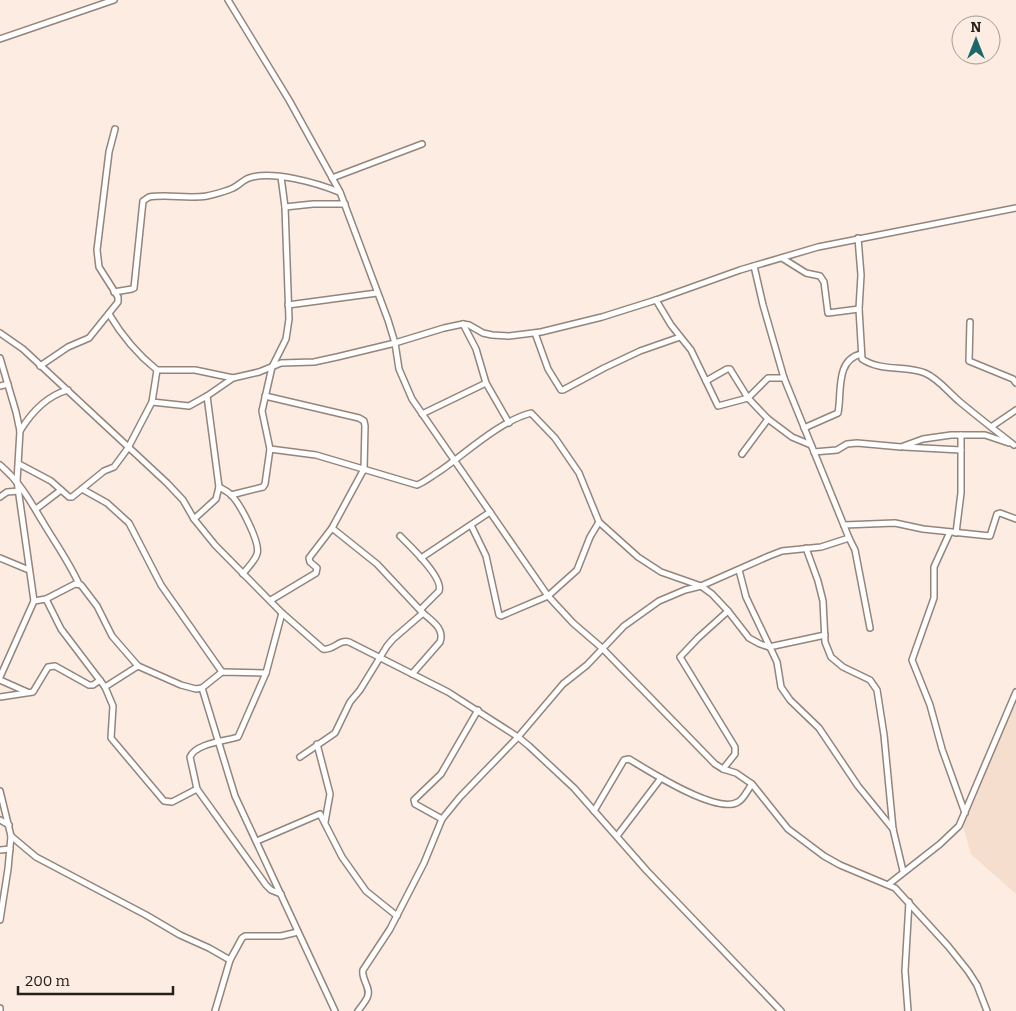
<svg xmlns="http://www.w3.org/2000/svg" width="1016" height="1011" viewBox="0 0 1016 1011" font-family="Bitter,serif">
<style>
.built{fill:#f5dece}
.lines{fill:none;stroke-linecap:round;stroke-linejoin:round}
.street-casing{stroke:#93857b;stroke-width:8}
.street{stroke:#fff;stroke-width:5}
</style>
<rect width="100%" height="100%" fill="#fcece1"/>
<path class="built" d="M1016,701V894L971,854L961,819Z"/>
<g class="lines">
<defs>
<g id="street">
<path d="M228,0L289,100L340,192L388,320L395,343L399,369L412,399L548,596L573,623L602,648L715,764L723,769L736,773L752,784L788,829L824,856L840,865L895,888L948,946L968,971L977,985L987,1011"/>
<path d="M0,39L114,0"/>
<path d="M332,178L422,144"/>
<path d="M285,207L313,204H345"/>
<path d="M858,238L861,275L859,309L862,359C881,372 906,365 925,373C939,379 949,393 960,402C978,417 996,431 1014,445"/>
<path d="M782,258L806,273L820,276L824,282L828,313L859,309"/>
<path d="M114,292L132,289L134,288L143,201L149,197C168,194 187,199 207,196C215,194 225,192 233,188C238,186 243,180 249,178C272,170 317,183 339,192"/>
<path d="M656,300L671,325L691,350L718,406L748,398L768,378H784"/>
<path d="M288,305L377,293"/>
<path d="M970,322L969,361L1013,379L1016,383"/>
<path d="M463,324L476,349L486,383L509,423"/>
<path d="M0,333L23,349L167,483L183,500L194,519L215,545L282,613L323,649C333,651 339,639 349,642L448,692L518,737L529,746L574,788L647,871L781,1011"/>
<path d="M535,333L548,369L561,390H563L604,368L640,351L680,337"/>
<path d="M0,358L16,412L20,431L17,481L34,601L0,677"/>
<path d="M40,366L68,347L89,338L118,302V297L99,267L97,250L109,152L115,129"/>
<path d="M157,370H195L233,378L259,372L281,363L314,362L337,357L395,343L444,328L463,324L469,325L483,333L492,335L509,336L541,332L602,317L656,300L740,270L818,247L1016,208"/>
<path d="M706,381L727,369H730L748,398L768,419"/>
<path d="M0,386L8,384"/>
<path d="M265,396L359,418L364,421L365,426L364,469L332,528L309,558L310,562L317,568L316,573L271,600"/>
<path d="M152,402L189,406L207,396L233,378"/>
<path d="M422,414L486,383"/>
<path d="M991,427L1016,410"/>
<path d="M804,428L838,413C842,393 835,360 861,354"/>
<path d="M20,431C31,413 46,396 68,390"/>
<path d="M904,447L961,450"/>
<path d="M270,449L316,455L417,485C425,482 433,475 440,471C466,453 500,421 531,413L555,438L579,473L599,522L638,557L661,572L701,586L712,594L728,611L749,638L760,644L769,647L825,635"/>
<path d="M814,452L837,450L847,444L857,443L901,447L923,439L951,435H985L1009,443"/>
<path d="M742,454L768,419L792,437L811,445"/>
<path d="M19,464L51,481L69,497H72L104,471L114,467L128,448L152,402L157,370C137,354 122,336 109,314"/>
<path d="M0,465C21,483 30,501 44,524C56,544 69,562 79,584"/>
<path d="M219,487C224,490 229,492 232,496C240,504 261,543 257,554C255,561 247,568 243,574"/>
<path d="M82,489L107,503L129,523L161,585L222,672"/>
<path d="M231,495L263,487L265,484L270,449L262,411L272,367L286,339L289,319L285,207L281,177"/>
<path d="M0,497L7,492L19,491"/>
<path d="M36,509L61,490"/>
<path d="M194,519L216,499L219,487L207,396"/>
<path d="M471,525L486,556L499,615L501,616L548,596L577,570L590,537L599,522"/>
<path d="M844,525L895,523L923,529L990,536L997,514L1000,513L1016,519"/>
<path d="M332,528L377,564L420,610"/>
<path d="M950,532L934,567V598L912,660L930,705L942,749L965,813"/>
<path d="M956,533L961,493V435"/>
<path d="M849,538L855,550L870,628"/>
<path d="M806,548L818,581L823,601L825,642L831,657L843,667L870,680L877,690L884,735L893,829L903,871"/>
<path d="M0,558L29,570"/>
<path d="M421,558L490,512"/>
<path d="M739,570L746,597L777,662L781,687L790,700L819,728L858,786L893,829"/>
<path d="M46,599L61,629L105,687L113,706L111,738L164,801L172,802L197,789"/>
<path d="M34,601L46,599L75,584L81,585L97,606L112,636L138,666L181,685L196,689L202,688L222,672L266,673L282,613"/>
<path d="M266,673L238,737C226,741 196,743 190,757L197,789L266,885L271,890L281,894"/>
<path d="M412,674L440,642C445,629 432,621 423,613"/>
<path d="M0,680L27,692"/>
<path d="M105,687L138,666"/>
<path d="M202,688L235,796L335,1011"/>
<path d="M0,697L33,692L48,667L55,666L89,685H93L100,680"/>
<path d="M317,744L330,794L325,822"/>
<path d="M300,757L335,733L350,702L360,690L387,646L393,639L423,613L420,610L439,591C444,578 410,546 400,536"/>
<path d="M723,769L735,754V747L680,657L698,638L728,611"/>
<path d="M0,791L11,836L8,869L0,920"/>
<path d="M594,811L624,760L629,759C649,771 717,815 738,802C744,799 748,789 752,784"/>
<path d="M442,819L415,804L414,800L441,774L478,710"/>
<path d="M0,820L9,825"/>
<path d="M11,836L36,857L146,915L180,935L209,948L230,960L215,1011"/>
<path d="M617,836L661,778"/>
<path d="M257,841L320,814L342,857L366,891L397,916"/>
<path d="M0,850L10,849"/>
<path d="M889,884L940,844L959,826L1016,692"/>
<path d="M230,960L242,938L245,936H281L298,932"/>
<path d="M0,1008V1011"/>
<path d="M358,1011C361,1007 365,1002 367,998C372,988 361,980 363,970L390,929L424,863L442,819L460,797L518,737L563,684L587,665L624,626L659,601L685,590L701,586L769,556L782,551L821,547L849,538L784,378L763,305L754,266"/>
<path d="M908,1011L905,971L909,902"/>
</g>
</defs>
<use href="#street" class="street-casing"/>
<use href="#street" class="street"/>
</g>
<g transform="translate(976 40)"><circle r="24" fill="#fcece1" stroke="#a69a92"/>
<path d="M0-4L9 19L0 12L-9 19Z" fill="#1b686b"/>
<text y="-8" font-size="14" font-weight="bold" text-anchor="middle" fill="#26201c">N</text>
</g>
<path d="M18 986v8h155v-8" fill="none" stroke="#26201c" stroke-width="2.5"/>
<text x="25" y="986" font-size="15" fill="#26201c" stroke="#fcece1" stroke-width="4" paint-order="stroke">200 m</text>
</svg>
